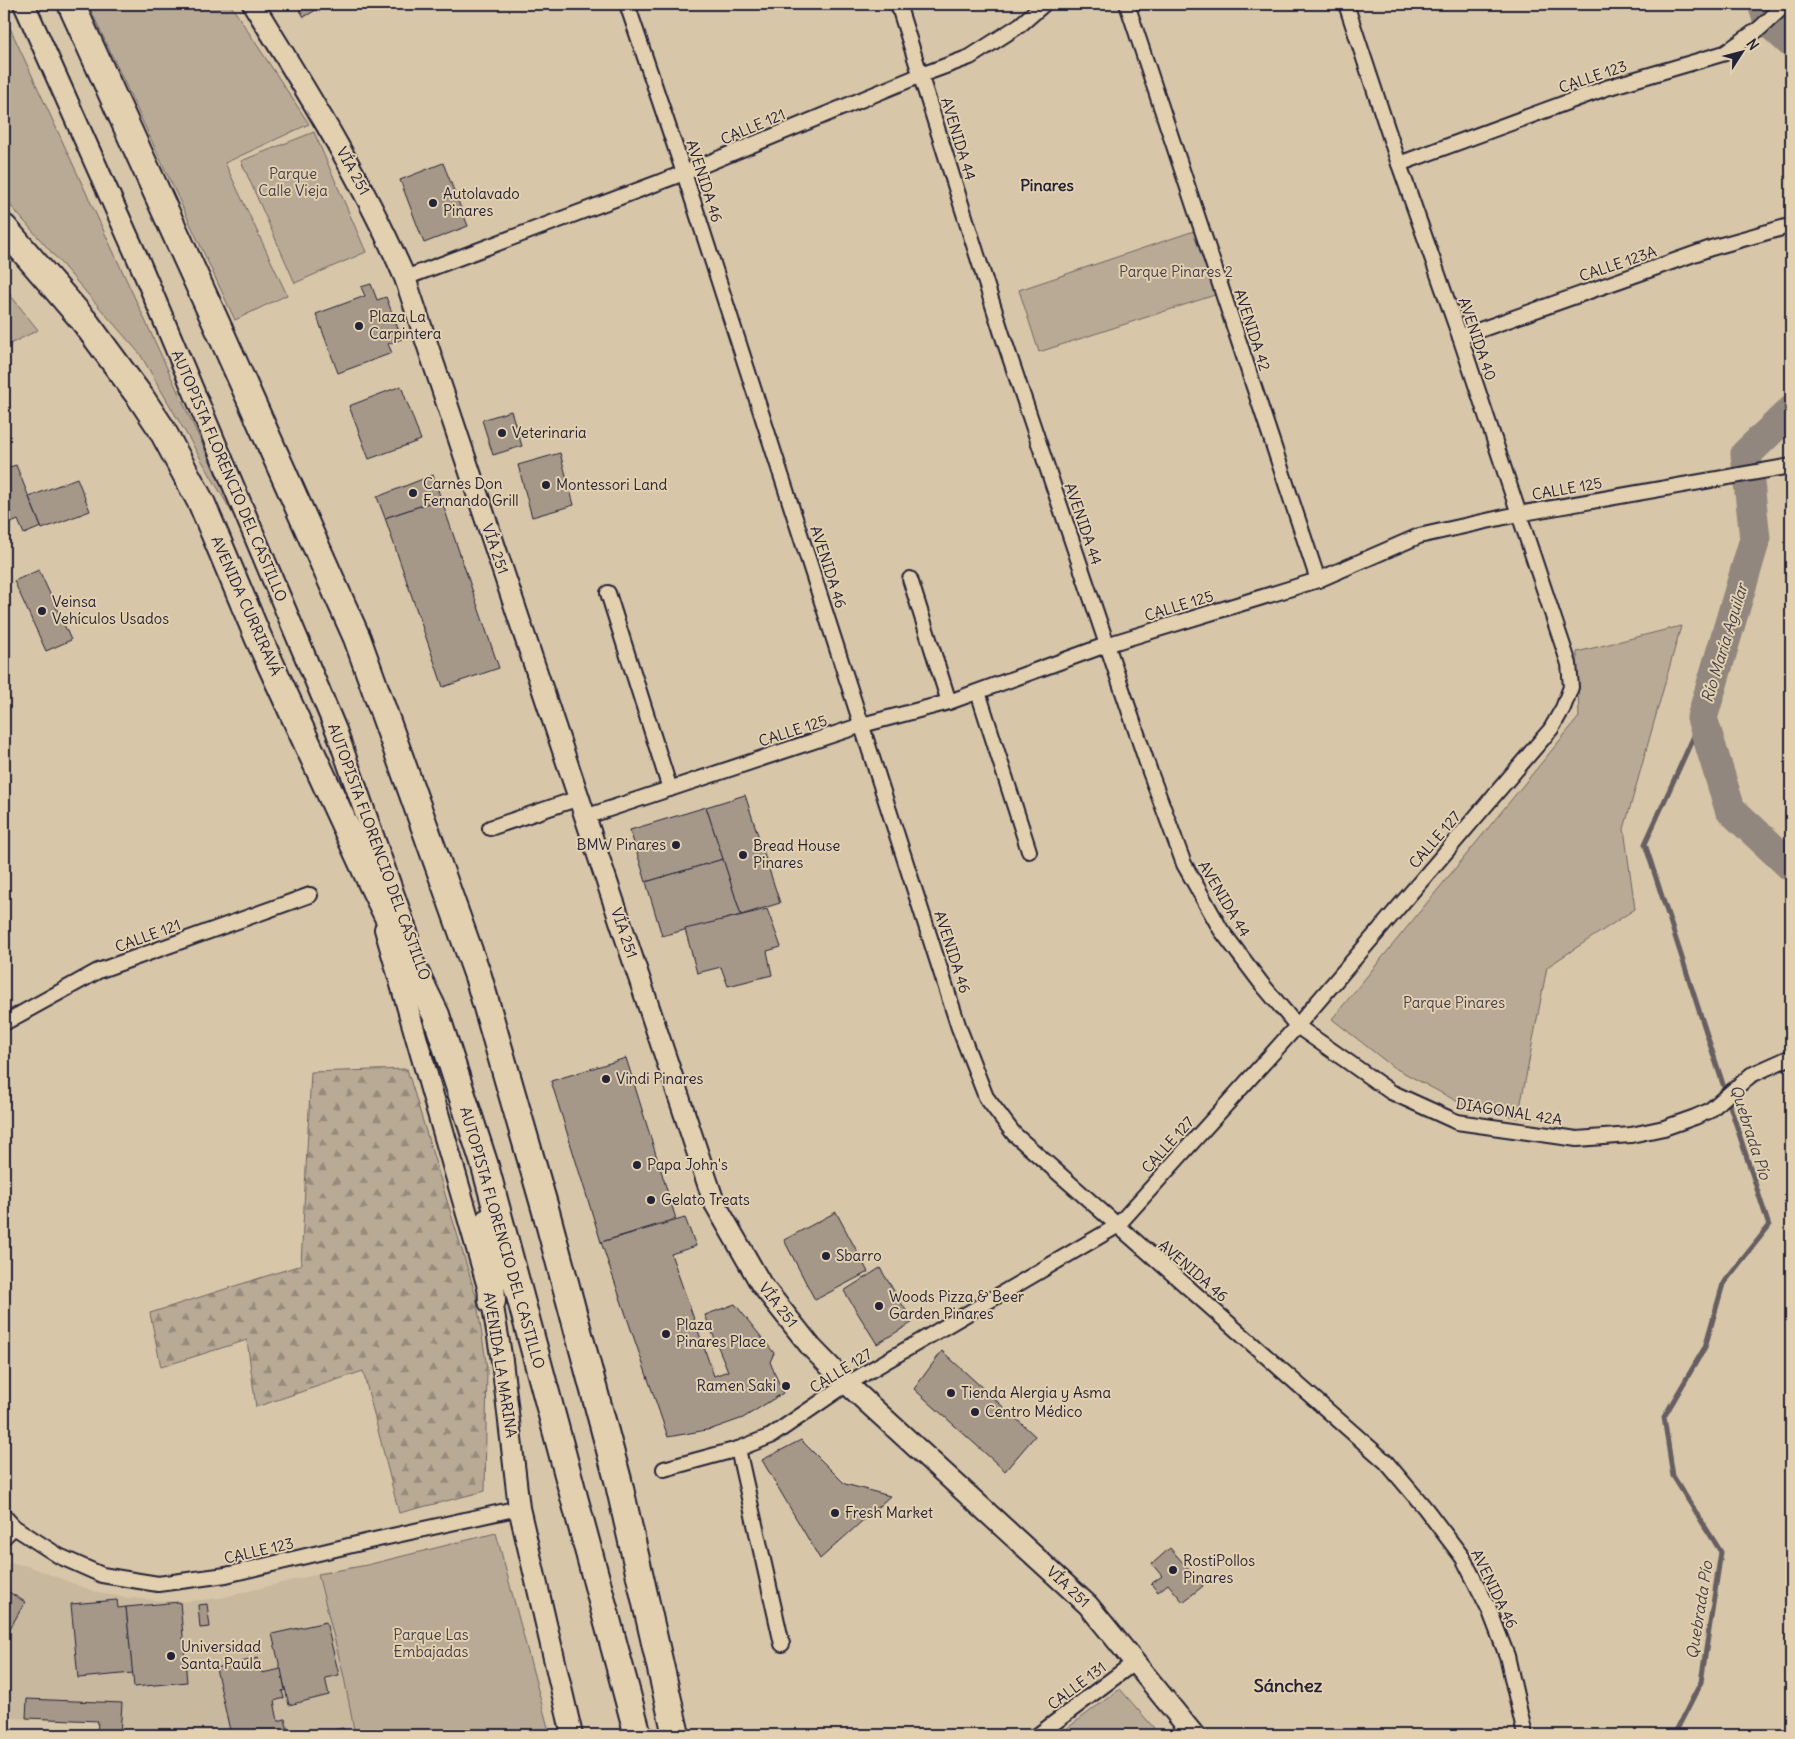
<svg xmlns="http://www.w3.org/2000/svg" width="1795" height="1739" viewBox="0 0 1795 1739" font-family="Delius,sans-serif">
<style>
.built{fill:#c8b89e}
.green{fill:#b8aa95;stroke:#6d6668}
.forest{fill:url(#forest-firs);stroke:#6d6668}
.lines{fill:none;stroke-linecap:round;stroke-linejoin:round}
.stream{stroke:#655f63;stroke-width:5}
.river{stroke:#91877e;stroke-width:31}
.building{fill:#a59889;stroke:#22223b}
.street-casing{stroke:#22223b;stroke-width:18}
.secondary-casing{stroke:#22223b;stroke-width:24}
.highway-casing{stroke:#22223b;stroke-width:30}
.street{stroke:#e2d0ae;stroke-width:14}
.secondary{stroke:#e2d0ae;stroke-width:20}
.highway{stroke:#e2d0ae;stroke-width:26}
.poi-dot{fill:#22223b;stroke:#e2d0ae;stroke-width:2}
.labels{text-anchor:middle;stroke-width:4;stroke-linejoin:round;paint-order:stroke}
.street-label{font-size:15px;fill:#22223b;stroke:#e2d0ae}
.park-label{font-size:15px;fill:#403d4d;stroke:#e2d0ae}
.poi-label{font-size:15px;fill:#22223b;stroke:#e2d0ae;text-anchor:start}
.neighbourhood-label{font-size:16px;font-weight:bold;fill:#22223b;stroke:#e2d0ae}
.water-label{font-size:16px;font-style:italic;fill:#43404f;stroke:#e2d0ae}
.quarter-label{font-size:18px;font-weight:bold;fill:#22223b;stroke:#e2d0ae}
</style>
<defs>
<pattern id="forest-firs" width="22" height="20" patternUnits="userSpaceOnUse" patternTransform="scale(1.25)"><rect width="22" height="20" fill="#b8aa95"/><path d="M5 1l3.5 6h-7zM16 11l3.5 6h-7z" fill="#958a7b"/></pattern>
</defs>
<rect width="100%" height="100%" fill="#d7c6a7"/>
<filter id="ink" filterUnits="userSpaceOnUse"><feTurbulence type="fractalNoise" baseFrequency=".02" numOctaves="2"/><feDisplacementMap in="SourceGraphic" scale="10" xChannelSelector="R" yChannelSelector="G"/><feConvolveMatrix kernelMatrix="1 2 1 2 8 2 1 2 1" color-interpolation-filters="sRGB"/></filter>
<g filter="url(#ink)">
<path class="built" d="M11,1563L28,1566L98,1593L129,1598L181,1602L220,1598L318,1574L344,1677L355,1735H97L98,1721L4,1718V1565Z"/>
<g class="green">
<path d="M88,4H230L309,124L225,163L287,295L235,320Z"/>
<path d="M4,15L241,528L140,354L4,198Z"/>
<path d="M314,132L366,252L295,283L241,161Z"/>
<path d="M1200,229L1221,293L1039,352L1019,290Z"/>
<path d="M4,287L38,330L4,347Z"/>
<path d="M1681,626L1624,829L1635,909L1547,967L1518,1118L1464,1105L1393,1067L1332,1019L1579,717L1577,652Z"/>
<path d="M496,1533L550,1735H355L344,1677L318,1574L367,1565Z"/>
<path d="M1120,1689L1160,1735H1058Z"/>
</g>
<path class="forest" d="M407,1069L476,1296L487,1368L485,1491L399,1513L363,1371L256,1407L247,1340L161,1367L150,1313L301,1265L311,1072Z"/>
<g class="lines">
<path class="stream" d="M1674,1735L1701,1682L1721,1552L1673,1476L1664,1417L1705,1347L1723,1284L1769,1226L1645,844L1702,718"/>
<g class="river">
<path d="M1763,4L1769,22L1791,42"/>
<path d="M1791,411L1746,454L1755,539L1702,718L1730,809L1791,866"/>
</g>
</g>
<g class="building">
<path d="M296,4H326L304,17Z"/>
<path d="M443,163L468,226L424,243L400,180Z"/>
<path d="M371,284L377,300L386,297L402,339L388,344L392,353L338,373L316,314L365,296L361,287Z"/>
<path d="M401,386L421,440L369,459L349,406Z"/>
<path d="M511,411L522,446L493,455L482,420Z"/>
<path d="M560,453L574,505L532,517L518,465Z"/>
<path d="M16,465L41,527L24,534L18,520L4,526V469Z"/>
<path d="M433,475L441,499L385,518L377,497Z"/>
<path d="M77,478L90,511L42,529L29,497Z"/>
<path d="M441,499L499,668L443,687L385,518Z"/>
<path d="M39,570L71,640L46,651L14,581Z"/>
<path d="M745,795L780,903L741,915L706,807Z"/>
<path d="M706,807L723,859L646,882L630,830Z"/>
<path d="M723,859L741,915L662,936L646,882Z"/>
<path d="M767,909L781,947L767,951L772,975L728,986L721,967L697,973L685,929Z"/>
<path d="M626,1058L676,1219L601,1242L551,1081Z"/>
<path d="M836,1212L868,1272L815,1300L784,1240Z"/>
<path d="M685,1218L696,1246L671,1254L714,1376L728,1371L705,1315L735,1304L774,1353L770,1362L783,1393L743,1418L712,1429L668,1437L601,1242Z"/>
<path d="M880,1268L913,1322L877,1344L844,1291Z"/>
<path d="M942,1351L1035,1436L1005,1471L914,1389Z"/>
<path d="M801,1440L845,1484L890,1496L820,1559L762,1460Z"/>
<path d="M1170,1548L1203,1586L1183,1602L1168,1584L1158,1592L1151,1584L1162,1576L1152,1564Z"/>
<path d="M4,1589L25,1602L4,1639Z"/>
<path d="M117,1600L118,1608L126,1607L133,1673L78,1678L71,1604Z"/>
<path d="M180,1602L187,1682L134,1687L126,1607Z"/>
<path d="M207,1604L210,1627L200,1628L198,1605Z"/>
<path d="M326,1622L339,1675L325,1678L329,1695L289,1705L272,1634Z"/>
<path d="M258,1658L262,1673L281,1669L285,1690L282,1691L284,1698L274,1701L278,1721L285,1719L289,1735H231L216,1668Z"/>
<path d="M27,1699L122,1703L120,1735H97L98,1721L26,1718Z"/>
<path d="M343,1728L345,1735H310Z"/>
</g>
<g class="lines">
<defs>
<g id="street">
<path d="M627,4L684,173L959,1028L986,1097L1014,1134L1386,1462L1425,1508L1463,1558L1489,1609L1507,1656L1525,1735"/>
<path d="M898,4L1002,334L1150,772L1184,864L1221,930L1261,983L1297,1026L1391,1092L1457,1122L1577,1139L1631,1135L1664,1128L1695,1117L1709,1111L1751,1075L1791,1057"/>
<path d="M1127,4L1318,580"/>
<path d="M1399,164L1606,88L1725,53L1760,28L1786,4"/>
<path d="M405,278L684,173L921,75L970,57L1020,25L1044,4"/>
<path d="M1460,337L1711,248L1789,226"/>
<path d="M910,579L949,702"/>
<path d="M608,593L670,789"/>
<path d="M978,692L1029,851"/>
<path d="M585,817L862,725L949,702L1106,645L1318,580L1419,536L1518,514L1791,466"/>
<path d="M490,828L579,798"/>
<path d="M4,1023L98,971L310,895"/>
<path d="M738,1449L782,1644"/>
<path d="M664,1469L738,1449L771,1436L847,1384L1117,1226L1297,1026L1551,729L1563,708L1571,687L1569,664L1460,337L1399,164L1346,4"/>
<path d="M4,1516L14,1527L59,1556L102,1575L158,1584L226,1575L365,1542L519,1508"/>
<path d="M4,1537L14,1527"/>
<path d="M1038,1735L1135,1662"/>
</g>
<g id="secondary">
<path d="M24,4L141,266L336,730L408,935"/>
<path d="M253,4C308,93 363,181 405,278L714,1202L761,1284L811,1347L847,1384L1088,1605L1194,1735"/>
<path d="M385,929L492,1301L502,1361L519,1508L572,1735"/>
</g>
<g id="highway">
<path d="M71,4L218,327L357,638L478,976L545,1208L618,1480L676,1735"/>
<path d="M4,228L85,322L141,398L161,428L202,504L258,637L372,884L436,1015L485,1166L638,1735"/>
<path d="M488,1222L492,1301"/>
</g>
</defs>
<use href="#street" class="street-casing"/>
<use href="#secondary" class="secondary-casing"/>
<use href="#highway" class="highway-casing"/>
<use href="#street" class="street"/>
<use href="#secondary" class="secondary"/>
<use href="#highway" class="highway"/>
</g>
</g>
<g class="poi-dot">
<circle cx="433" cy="203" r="5"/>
<circle cx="359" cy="326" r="5"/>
<circle cx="502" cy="433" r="5"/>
<circle cx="546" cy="485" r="5"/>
<circle cx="413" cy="493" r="5"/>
<circle cx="42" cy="611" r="5"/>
<circle cx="676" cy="845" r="5"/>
<circle cx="743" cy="855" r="5"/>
<circle cx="606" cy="1079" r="5"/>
<circle cx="637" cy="1165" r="5"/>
<circle cx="651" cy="1200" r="5"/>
<circle cx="826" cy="1256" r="5"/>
<circle cx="879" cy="1306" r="5"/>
<circle cx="666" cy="1334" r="5"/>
<circle cx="786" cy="1386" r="5"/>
<circle cx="951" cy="1393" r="5"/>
<circle cx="975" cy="1412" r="5"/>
<circle cx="835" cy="1513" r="5"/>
<circle cx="1173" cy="1570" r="5"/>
<circle cx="171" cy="1656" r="5"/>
</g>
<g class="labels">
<g class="street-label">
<text transform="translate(1593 77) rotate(-19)" y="5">CALLE 123</text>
<text transform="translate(753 127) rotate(-23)" y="5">CALLE 121</text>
<text transform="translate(958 139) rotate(73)" y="5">AVENIDA 44</text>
<text transform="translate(353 171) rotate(61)" y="5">VÍA 251</text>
<text transform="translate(704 181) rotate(72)" y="5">AVENIDA 46</text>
<text transform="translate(1618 264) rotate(-19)" y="5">CALLE 123A</text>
<text transform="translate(1252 330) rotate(72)" y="5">AVENIDA 42</text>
<text transform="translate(1477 339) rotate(71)" y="5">AVENIDA 40</text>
<text transform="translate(229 476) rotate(67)" y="5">AUTOPISTA FLORENCIO DEL CASTILLO</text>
<text transform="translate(1567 489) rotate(-10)" y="5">CALLE 125</text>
<text transform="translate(1083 524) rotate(71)" y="5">AVENIDA 44</text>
<text transform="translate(495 549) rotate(71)" y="5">VÍA 251</text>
<text transform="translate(828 567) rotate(72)" y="5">AVENIDA 46</text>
<text transform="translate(246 606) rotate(66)" y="5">AVENIDA CURRIRAVÁ</text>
<text transform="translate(1179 606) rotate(-17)" y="5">CALLE 125</text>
<text transform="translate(793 731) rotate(-18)" y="5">CALLE 125</text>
<text transform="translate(1435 840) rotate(-49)" y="5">CALLE 127</text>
<text transform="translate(379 852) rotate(70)" y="5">AUTOPISTA FLORENCIO DEL CASTILLO</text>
<text transform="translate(1224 899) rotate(59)" y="5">AVENIDA 44</text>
<text transform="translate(624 933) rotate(71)" y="5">VÍA 251</text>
<text transform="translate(148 936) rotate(-20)" y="5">CALLE 121</text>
<text transform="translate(952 952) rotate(72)" y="5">AVENIDA 46</text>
<text transform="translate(1509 1112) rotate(9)" y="5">DIAGONAL 42A</text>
<text transform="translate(1168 1145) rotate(-48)" y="5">CALLE 127</text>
<text transform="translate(502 1238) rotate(74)" y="5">AUTOPISTA FLORENCIO DEL CASTILLO</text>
<text transform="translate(1193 1271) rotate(41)" y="5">AVENIDA 46</text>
<text transform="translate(778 1305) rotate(52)" y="5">VÍA 251</text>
<text transform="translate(500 1365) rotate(81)" y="5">AVENIDA LA MARINA</text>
<text transform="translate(841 1371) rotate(-32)" y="5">CALLE 127</text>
<text transform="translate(259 1551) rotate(-13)" y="5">CALLE 123</text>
<text transform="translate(1068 1587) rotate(43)" y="5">VÍA 251</text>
<text transform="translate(1494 1589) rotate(64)" y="5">AVENIDA 46</text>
<text transform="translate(1077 1686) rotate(-37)" y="5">CALLE 131</text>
</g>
<g class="park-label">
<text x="293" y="179">Parque<tspan x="293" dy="17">Calle Vieja</tspan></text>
<text x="1176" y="277">Parque Pinares 2</text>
<text x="1454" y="1008">Parque Pinares</text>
<text x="431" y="1640">Parque Las<tspan x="431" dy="17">Embajadas</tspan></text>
</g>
<g class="poi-label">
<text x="443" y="199">Autolavado<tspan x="443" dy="17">Pinares</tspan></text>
<text x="369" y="322">Plaza La<tspan x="369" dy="17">Carpintera</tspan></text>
<text x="512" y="438">Veterinaria</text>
<text x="423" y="489">Carnes Don<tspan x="423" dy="17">Fernando Grill</tspan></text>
<text x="556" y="490">Montessori Land</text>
<text x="52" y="607">Veinsa<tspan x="52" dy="17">Vehículos Usados</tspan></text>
<text x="666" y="850" text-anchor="end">BMW Pinares</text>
<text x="753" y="851">Bread House<tspan x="753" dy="17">Pinares</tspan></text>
<text x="616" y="1084">Vindi Pinares</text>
<text x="647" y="1170">Papa John's</text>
<text x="661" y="1205">Gelato Treats</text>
<text x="836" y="1261">Sbarro</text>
<text x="889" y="1302">Woods Pizza &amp; Beer<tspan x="889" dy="17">Garden Pinares</tspan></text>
<text x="676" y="1330">Plaza<tspan x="676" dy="17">Pinares Place</tspan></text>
<text x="776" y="1391" text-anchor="end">Ramen Saki</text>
<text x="961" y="1398">Tienda Alergia y Asma</text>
<text x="985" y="1417">Centro Médico</text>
<text x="845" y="1518">Fresh Market</text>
<text x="1183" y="1566">RostiPollos<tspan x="1183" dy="17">Pinares</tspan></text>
<text x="181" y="1652">Universidad<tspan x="181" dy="17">Santa Paula</tspan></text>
</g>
<g class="neighbourhood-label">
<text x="1047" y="191">Pinares</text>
</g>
<g class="water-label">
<text transform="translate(1724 643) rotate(-73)" y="6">Río María Aguilar</text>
<text transform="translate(1751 1132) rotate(72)" y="6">Quebrada Pío</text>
<text transform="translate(1699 1610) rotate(-81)" y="6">Quebrada Pío</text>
</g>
<g class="quarter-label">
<text x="1288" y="1692">Sánchez</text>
</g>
</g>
<rect width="1795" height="1739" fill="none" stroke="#e2d0ae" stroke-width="20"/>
<rect x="10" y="10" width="1775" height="1719" fill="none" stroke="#22223b" stroke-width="2" filter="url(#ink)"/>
<g transform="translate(1742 52) rotate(54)" stroke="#e2d0ae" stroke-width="4" paint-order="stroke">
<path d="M0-4L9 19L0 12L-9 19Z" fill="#22223b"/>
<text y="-8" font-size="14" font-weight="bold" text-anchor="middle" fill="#22223b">N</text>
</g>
</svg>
